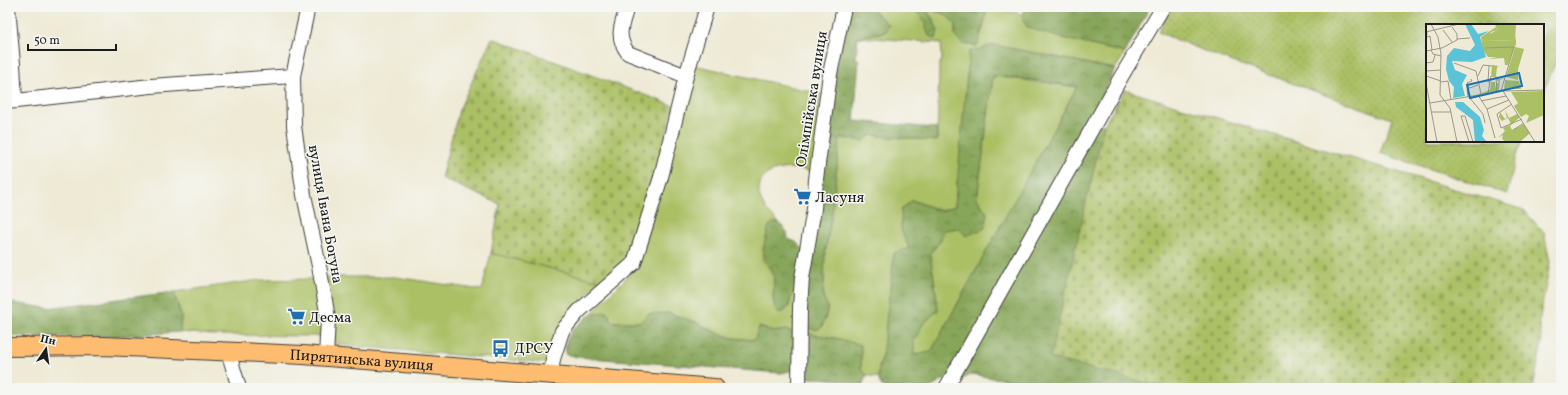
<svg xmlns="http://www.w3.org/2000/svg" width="1568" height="395" viewBox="0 0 1568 395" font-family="Vollkorn,serif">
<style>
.grass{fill:#abc065;stroke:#646e40}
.forest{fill:url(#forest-crowns);stroke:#52613b;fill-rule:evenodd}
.cemetery{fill:url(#cemetery-stones);stroke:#646e40}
.garden{fill:url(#garden-dots);stroke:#646e40}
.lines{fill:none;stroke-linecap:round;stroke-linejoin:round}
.minor-casing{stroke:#3c3b38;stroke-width:16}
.major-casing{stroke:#3c3b38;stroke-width:20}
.minor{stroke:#fff;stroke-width:14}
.major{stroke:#febc70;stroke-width:18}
.labels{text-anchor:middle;stroke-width:3;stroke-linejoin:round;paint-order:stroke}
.street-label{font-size:15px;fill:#1c1c1c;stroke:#f6f6f2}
.poi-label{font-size:15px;fill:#1c1c1c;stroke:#f6f6f2;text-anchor:start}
.inset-road{fill:none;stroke:#9a988b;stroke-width:1}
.view{fill:#1f6fb2;fill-opacity:0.15;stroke:#1f6fb2;stroke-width:2}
.inset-edge{fill:none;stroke:#1c1c1c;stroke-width:2}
</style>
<defs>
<pattern id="forest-crowns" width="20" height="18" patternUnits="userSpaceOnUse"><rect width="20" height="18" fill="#88a65a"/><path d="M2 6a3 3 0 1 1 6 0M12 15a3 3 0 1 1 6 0" fill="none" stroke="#6e864a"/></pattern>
<pattern id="cemetery-stones" width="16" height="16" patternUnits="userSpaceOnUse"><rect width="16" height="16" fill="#abc065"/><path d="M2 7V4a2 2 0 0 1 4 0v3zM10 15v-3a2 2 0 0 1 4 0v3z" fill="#93a457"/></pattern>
<pattern id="garden-dots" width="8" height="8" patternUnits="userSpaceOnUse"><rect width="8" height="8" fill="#abc065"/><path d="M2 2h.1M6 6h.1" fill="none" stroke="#93a457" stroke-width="1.8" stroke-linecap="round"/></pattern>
</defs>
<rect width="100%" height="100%" fill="#f6f6f2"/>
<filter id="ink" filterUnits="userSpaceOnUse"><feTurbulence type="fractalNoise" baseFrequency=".025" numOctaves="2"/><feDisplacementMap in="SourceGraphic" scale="8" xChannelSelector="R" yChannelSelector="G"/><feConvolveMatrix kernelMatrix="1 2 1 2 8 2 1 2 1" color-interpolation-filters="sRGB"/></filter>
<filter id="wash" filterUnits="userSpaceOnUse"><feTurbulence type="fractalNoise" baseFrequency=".012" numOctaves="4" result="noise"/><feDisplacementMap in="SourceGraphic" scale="16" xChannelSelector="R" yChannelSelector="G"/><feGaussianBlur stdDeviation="0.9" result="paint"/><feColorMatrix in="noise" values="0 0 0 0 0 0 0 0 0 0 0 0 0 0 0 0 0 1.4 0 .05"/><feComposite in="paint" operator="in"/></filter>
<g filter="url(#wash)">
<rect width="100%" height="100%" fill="#eeead5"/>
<g class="grass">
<path d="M873,7H912L922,17L926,28L935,22L924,7H931L935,11L945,14L955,24V36C961,44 967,45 977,46L984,24L987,8L1023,14V21L1058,37L1125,53L1115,69L994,45L957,182L955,206L941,211L912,200L901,229L909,248L879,367L878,378L867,375L861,369V353L840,339L806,333V328L825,320L828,307L823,298L825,253L832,212L840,138L863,141L871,135L937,141L939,66L942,59L941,43L858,37L885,32L888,25L874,11Z"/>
<path d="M694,65L822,94L813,173C796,165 757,165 759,193C760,205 771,215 779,223H773C766,235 763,246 763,259C777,276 774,279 773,300L789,306L791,297L797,291L796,334L786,330L773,332L760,327L754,340L733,338L717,333L695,322L648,314L640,322H612L607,312L590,315L635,269L654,213L689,97L690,81Z"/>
<path d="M993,76L1077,87L931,352L914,355L913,341L923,324L938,310L935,286L930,254L940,241L944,230L959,228L987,213L977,199Z"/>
<path d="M491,253L600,281L576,306L547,363L341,345L319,336L213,335L180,332L181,316L174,292L260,280L313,279L334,277H395L482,290Z"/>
</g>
<g class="forest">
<path d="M845,7H873L874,11L889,25L885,32L858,37L856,59L859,60L854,121L936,128L937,141L871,135L863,141L851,138H840L832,212L825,253L823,298L828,307L822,327L816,330L806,328L801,308Z"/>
<path d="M912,7H924L926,9L938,30L936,39L929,36L922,17Z"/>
<path d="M931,7H987L984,24L977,46L961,43L955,36V24L945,14L935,11Z"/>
<path d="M1023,7L1131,9L1132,7H1150L1125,53L1058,37L1028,28L1023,21Z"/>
<path d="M994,45L1115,69L1091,119L1104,125L1120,178L1170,388H1032L1028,384L1016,380L992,378L972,374L959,381L945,379L930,388H885C874,382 879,367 882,357L894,253L909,248L901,229V210L912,200L941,211L955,206L969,52ZM993,76L1043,81L1077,87L931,352L914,355V341L923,324L938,310L935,286L930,254L940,241L944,230L959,228L966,236L985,228L987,213L977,199Z"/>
<path d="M773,223H779L787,232L788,239L796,242L804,250L797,291L791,297L789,306L785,311L781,313L776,311L773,300L774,280L772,270L763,259V249L769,226Z"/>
<path d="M174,292L181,316L180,332L103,337L7,336V302L47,308Z"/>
<path d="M607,312L613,322H640L648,314L669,313L695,322L717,333L733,338L754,340L759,327L773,332L786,330L796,334L794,370L781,373L578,357L565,354L566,342L572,330L590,315Z"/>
<path d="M806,333L840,339L861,345V369L867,375L864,381L862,388H855L853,383C846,382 838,379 831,379C821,378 814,379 805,377Z"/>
</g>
<g class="cemetery">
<path d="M492,38L674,106L632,254L600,281L491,253L500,204L441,178L459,110Z"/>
<path d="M1125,90L1524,210L1544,233L1550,262L1539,323L1542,342L1533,388H1168L1050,358L1104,125Z"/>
</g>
<path class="garden" d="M1172,7H1561V50L1543,92V25H1427V141H1522L1516,156L1507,194L1380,153L1392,119L1219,57L1158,32Z"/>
</g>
<g filter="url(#ink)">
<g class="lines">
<defs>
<g id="minor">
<path d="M8,7L13,64L15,101"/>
<path d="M308,7L293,76L294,126L304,195L319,266L328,318L326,357"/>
<path d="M627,7C622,25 615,36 628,53L686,76"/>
<path d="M7,102L151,86L293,76"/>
<path d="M228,351L239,388"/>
<path d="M551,374L553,359L562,331L579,311L634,263L661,177L686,76L707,7"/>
<path d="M799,388L800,308L802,278L814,209L816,179L830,74L844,7"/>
<path d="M946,388L1121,77L1163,7"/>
</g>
<g id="major">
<path id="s1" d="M7,347L104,346L303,355L715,388"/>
</g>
</defs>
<use href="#minor" class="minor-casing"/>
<use href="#major" class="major-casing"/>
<use href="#minor" class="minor"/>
<use href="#major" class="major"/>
</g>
</g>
<defs>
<symbol id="supermarket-bare" viewBox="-9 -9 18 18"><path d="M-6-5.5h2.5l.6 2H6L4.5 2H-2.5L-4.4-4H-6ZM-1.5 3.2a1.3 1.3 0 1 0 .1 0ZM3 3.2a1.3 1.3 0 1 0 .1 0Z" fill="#1f6fb2" stroke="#f6f6f2" stroke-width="2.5" paint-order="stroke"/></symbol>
<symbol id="bus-bare" viewBox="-9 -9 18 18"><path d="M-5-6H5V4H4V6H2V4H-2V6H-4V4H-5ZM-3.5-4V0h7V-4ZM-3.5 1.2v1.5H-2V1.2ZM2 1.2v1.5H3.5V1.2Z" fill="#1f6fb2" stroke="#f6f6f2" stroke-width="2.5" paint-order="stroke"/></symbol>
</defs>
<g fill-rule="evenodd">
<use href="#supermarket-bare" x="790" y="184" width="25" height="25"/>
<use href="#supermarket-bare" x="284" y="304" width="25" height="25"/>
<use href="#bus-bare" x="488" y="336" width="25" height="25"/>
</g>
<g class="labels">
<g class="street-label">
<text transform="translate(811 99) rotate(-81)" y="5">Олімпійська вулиця</text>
<text transform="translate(326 214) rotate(80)" y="5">вулиця Івана Богуна</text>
<text dy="5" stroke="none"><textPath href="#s1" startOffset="355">Пирятинська вулиця</textPath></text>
</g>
<g class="poi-label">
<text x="815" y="202">Ласуня</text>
<text x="309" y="322">Десма</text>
<text x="514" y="353">ДРСУ</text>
</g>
</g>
<g transform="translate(1426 24)">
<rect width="118" height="118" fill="#eeead5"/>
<path d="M70,3L71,6L65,8L60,17L89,16L90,12V20L82,41H79L78,34L62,35L71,33H62L57,26L55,13ZM66,41L73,42L71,43L70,52L73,55L79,54L74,56L73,67L50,71L64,66L65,58H69V65L70,59H73L69,53H65ZM79,86L83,94L91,90L94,93L84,102L86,106L98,100L104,109L94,118H80L76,115L77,111L72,114L79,107L77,104L85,100L82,94L76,97L73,93L74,88L79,95L81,94Z" fill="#abc065"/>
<path d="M79,56L93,57L95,65H78Z" fill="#abc065"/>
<path d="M69,0H90L89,16L60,17V12L71,6ZM89,23L98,25L92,45V56L80,53ZM118,67V91L100,99L103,92L100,90L95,93L88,82L92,79L85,68Z" fill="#abc065"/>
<path d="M39,0H45L52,10L63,7L54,13L60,33L46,38L26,37L29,46L41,51L36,60L39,72L27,74L28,63L23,57L20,45L21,32L28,24L44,27L49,21ZM29,78H37L54,93L58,106L56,112L61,118H49L47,96L30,83Z" fill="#5bc3d8"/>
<path class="inset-road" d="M5,0L12,13L15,30L14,71L24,84L31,118M17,6L26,18M0,8L33,0M1,13L4,12L6,26M31,15L44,14M0,21L1,8M59,24L88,23L75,67M5,26L7,30L15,32M0,27L16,24L31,16V10L26,3M0,39L7,38L9,31M28,39L50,47L55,70M63,42L62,58H64M0,47L14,46M0,52L15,57M52,52L57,41L66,42M70,53L71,68M15,58L22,57L25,76M0,59L11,118M43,64L41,59L46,57L45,55M62,69L65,52M52,71L61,85L69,114M42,73L41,65L52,61M43,73L57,90L59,99M55,77L80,72M4,79L77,67M86,80L71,90L75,104L96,95M61,85L83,76M6,88H25M35,92H39L47,118M35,92L43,118M87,106L98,99M109,118L77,67L118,66"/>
<path class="view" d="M93,49L96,62L44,74L41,61Z"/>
<rect width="118" height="118" class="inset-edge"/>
</g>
<rect width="1568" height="395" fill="none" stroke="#f6f6f2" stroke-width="24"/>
<g transform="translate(46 349) rotate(13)" stroke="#f6f6f2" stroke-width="3" paint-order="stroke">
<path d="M0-3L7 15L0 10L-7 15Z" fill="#1c1c1c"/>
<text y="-6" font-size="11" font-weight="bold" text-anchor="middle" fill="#1c1c1c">Пн</text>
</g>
<path d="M28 44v6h88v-6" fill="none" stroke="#1c1c1c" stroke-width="2"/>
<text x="34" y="44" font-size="12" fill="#1c1c1c" stroke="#f6f6f2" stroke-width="3" paint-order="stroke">50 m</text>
</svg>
